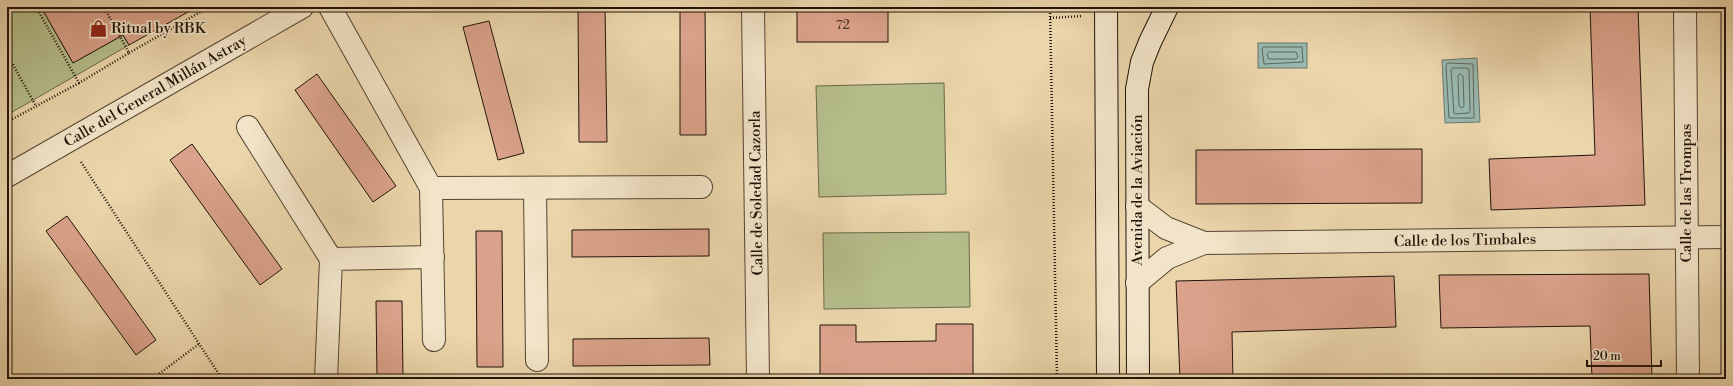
<svg xmlns="http://www.w3.org/2000/svg" width="1733" height="386" viewBox="0 0 1733 386" font-family="'Libre Bodoni',serif">
<style>
.green{fill:#b5be8b;stroke:#6b694a}
.water{fill:#99b8af;stroke:#69766d}
.lines{fill:none;stroke-linecap:round;stroke-linejoin:round}
.shore{stroke:#5d665c;stroke-width:1}
.building{fill:#daa28a;stroke:#21140a}
.street-casing{stroke:#544432;stroke-width:24}
.secondary-casing{stroke:#21140a;stroke-width:24}
.path{stroke:#21140a;stroke-width:2.5;stroke-dasharray:1 2;stroke-linecap:butt}
.street{stroke:#f2e4c8;stroke-width:22}
.secondary{stroke:#f2e4c8;stroke-width:22}
.labels{text-anchor:middle;stroke-width:3.5;stroke-linejoin:round;paint-order:stroke}
.number-label{font-size:13px;fill:#4f382a}
.poi-label{font-size:15px;fill:#21140a;stroke:#f2e4c8;text-anchor:start}
.street-label{font-size:15px;fill:#21140a;stroke:#f2e4c8}
</style>
<rect width="100%" height="100%" fill="#ebd5ab"/>
<filter id="stains"><feTurbulence type="fractalNoise" baseFrequency=".005" numOctaves="4"/><feColorMatrix values="0 0 0 0 .2 0 0 0 0 .09 0 0 0 0 .02 0 0 0 .5 -.17"/></filter>
<radialGradient id="worn" r=".72"><stop offset=".6" stop-color="#630" stop-opacity="0"/><stop offset="1" stop-color="#630" stop-opacity=".3"/></radialGradient>
<g class="green">
<path d="M7,7H41L73,63L123,35L129,45L7,115Z"/>
<path d="M944,83L946,194L819,197L816,86Z"/>
<path d="M969,232L970,307L824,309L823,233Z"/>
</g>
<g class="water">
<rect x="1258" y="43" width="49" height="25"/>
<path d="M1477,58L1480,122L1445,123L1442,60Z"/>
</g>
<g class="lines">
<g class="shore">
<path d="M1264,47H1302L1303,62L1264,64L1262,49Z"/>
<path d="M1269,52H1296L1298,57L1296,59H1269L1267,54Z"/>
<path d="M1448,63L1473,64L1474,118H1449L1446,66Z"/>
<path d="M1453,68H1467L1469,69L1470,111L1469,113L1455,114L1454,113L1451,70Z"/>
<path d="M1460,74L1463,76L1464,106L1462,108L1459,106L1458,76Z"/>
</g>
</g>
<g class="building">
<path d="M41,7H197L129,45L123,35L73,63Z"/>
<path d="M578,7H605L607,142H579Z"/>
<path d="M680,7H705L706,135H680Z"/>
<rect x="797" y="7" width="91" height="35"/>
<path d="M1590,7H1638L1645,205L1491,210L1489,159L1595,155Z"/>
<path d="M489,21L524,153L498,160L463,27Z"/>
<path d="M317,74L396,186L373,202L295,90Z"/>
<path d="M192,144L282,269L260,285L170,160Z"/>
<path d="M1422,149V203L1196,204V150Z"/>
<path d="M67,216L156,340L136,355L46,231Z"/>
<path d="M709,229V256L572,257V230Z"/>
<path d="M476,231H502L503,367H477Z"/>
<path d="M1649,274L1652,379H1592L1590,326L1441,328L1439,275Z"/>
<path d="M1394,276L1396,327L1232,332L1233,379H1180L1176,281Z"/>
<path d="M376,301H402L403,379H377Z"/>
<path d="M936,324H973V379H820V325H856V342L936,341Z"/>
<path d="M709,338L710,365L573,366V339Z"/>
</g>
<g class="lines">
<defs>
<g id="street">
<path d="M330,7L431,188L434,340"/>
<path d="M753,7L758,379"/>
<path d="M1685,7L1688,379"/>
<path d="M248,127L331,259"/>
<path d="M7,176L302,7"/>
<path d="M431,188L701,187"/>
<path d="M535,188L537,360"/>
<path d="M1137,206L1166,228L1204,243L1167,258L1137,283"/>
<path d="M1204,243L1726,237"/>
<path d="M326,379L331,259L433,257"/>
</g>
<g id="secondary">
<path d="M1106,7L1108,379"/>
<path d="M1138,379L1137,89L1142,62L1150,42L1167,7"/>
</g>
</defs>
<use href="#street" class="street-casing"/>
<use href="#secondary" class="secondary-casing"/>
<g class="path">
<path d="M36,7L79,83L129,53L104,7"/>
<path d="M1050,7L1057,379"/>
<path d="M1050,18L1082,16"/>
<path d="M129,53L209,7"/>
<path d="M7,54L36,106"/>
<path d="M7,122L79,83"/>
<path d="M81,162L222,379"/>
<path d="M152,379L199,344"/>
</g>
<use href="#street" class="street"/>
<use href="#secondary" class="secondary"/>
</g>
<defs>
<symbol id="shop-bare" viewBox="-9 -9 18 18"><path d="M-5-2.5h2.3a2.7 3.5 0 0 1 5.4 0H5L5.5 6h-11ZM-1.5-2.5h3a1.5 2.3 0 0 0-3 0Z" fill="#8f2418" stroke="#f2e4c8" stroke-width="2.5" paint-order="stroke"/></symbol>
</defs>
<g fill-rule="evenodd">
<use href="#shop-bare" x="86" y="16" width="25" height="25"/>
</g>
<g class="labels">
<g class="number-label">
<text x="843" y="29">72</text>
</g>
<g class="poi-label">
<text x="111" y="33">Ritual by RBK</text>
</g>
<g class="street-label">
<text transform="translate(155 91) rotate(-30)" y="5">Calle del General Millán Astray</text>
<text transform="translate(1137 190) rotate(-90)" y="5">Avenida de la Aviación</text>
<text transform="translate(756 193) rotate(-91)" y="5">Calle de Soledad Cazorla</text>
<text transform="translate(1686 193) rotate(-90)" y="5">Calle de las Trompas</text>
<text transform="translate(1465 240) rotate(-1)" y="5">Calle de los Timbales</text>
</g>
</g>
<rect width="1733" height="386" fill="none" stroke="#ebd5ab" stroke-width="24"/>
<rect x="8" y="8" width="1717" height="370" fill="none" stroke="#21140a" stroke-width="2"/>
<rect x="12" y="12" width="1709" height="362" fill="none" stroke="#21140a"/>
<path d="M1587 360v6h74v-6" fill="none" stroke="#21140a" stroke-width="2"/>
<text x="1593" y="360" font-size="12" fill="#21140a" stroke="#f2e4c8" stroke-width="3" paint-order="stroke">20 m</text>
<rect width="100%" height="100%" filter="url(#stains)"/>
<rect width="100%" height="100%" fill="url(#worn)"/>
</svg>
